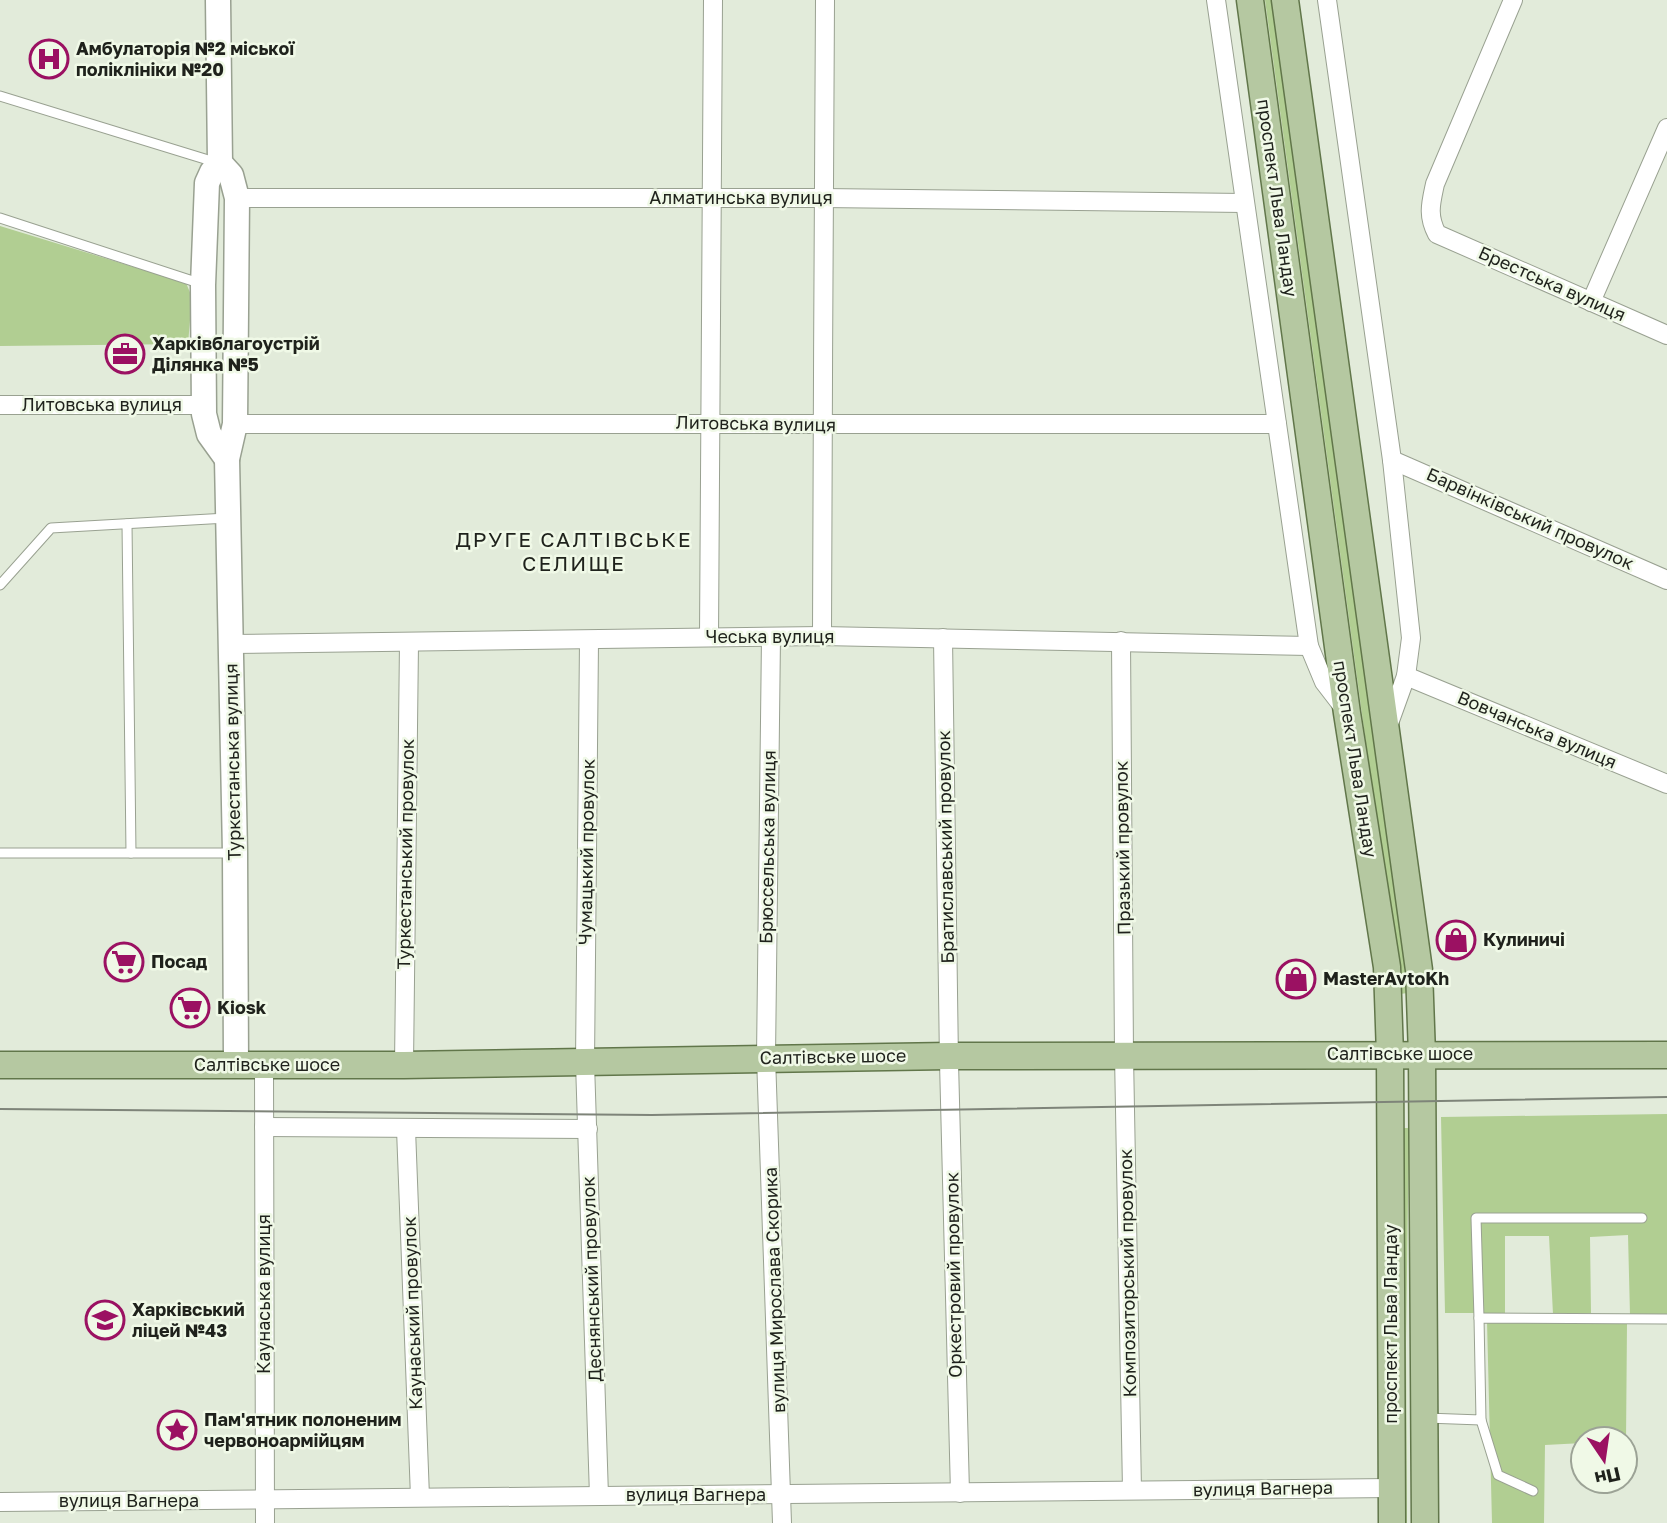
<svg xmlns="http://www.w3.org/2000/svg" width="1667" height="1523" viewBox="0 0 1667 1523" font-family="'Golos Text',sans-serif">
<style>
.green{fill:#b1ce92}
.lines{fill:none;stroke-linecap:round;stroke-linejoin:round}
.lane-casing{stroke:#99a191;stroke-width:11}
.street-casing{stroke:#99a191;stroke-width:20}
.secondary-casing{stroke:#99a191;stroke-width:27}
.primary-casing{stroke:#61764a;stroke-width:29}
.lane{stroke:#fff;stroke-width:9}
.street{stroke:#fff;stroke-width:18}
.secondary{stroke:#fff;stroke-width:24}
.primary{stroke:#b5c8a1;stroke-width:26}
.tram{stroke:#7e8479;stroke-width:2}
.labels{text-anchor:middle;stroke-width:5;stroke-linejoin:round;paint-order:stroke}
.poi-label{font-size:18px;font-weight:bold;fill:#1f221c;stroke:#f0f9e7;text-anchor:start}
.street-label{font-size:18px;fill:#1f221c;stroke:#f0f9e7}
.quarter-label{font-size:21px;letter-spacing:2px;fill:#1f221c;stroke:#f0f9e7}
</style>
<rect width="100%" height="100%" fill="#e2ebda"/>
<g class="green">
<path d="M1265,0H1274L1408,993L1400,994Z"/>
<path d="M0,226L186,283L192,297L188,344L0,346Z"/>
<path d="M1667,1114V1316L1630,1315L1628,1235L1590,1237L1591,1313L1553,1314L1549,1236H1505V1313H1445L1441,1117Z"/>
<path d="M1399,1128H1409L1406,1343L1407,1523H1398Z"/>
<path d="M1487,1321L1627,1324L1626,1441L1625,1439H1583V1443L1545,1445L1544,1523H1492Z"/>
</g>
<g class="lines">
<defs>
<g id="lane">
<path d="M0,96L218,163"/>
<path d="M0,218L202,284"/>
<path d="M127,524L131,853"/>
<path d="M0,585L51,528L227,518"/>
<path d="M0,853H233"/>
<path d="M1479,1318L1476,1218H1642"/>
<path d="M1426,1418L1481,1420L1479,1318L1667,1319"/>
<path d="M1481,1420L1498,1475L1533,1491"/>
</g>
<g id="street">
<path d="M1216,0L1309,646L1324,682L1344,708"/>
<path d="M1327,0L1392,460L1411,638L1406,676L1388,726"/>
<path d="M1513,0L1435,184C1431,203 1427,215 1437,234L1667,335"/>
<path d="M237,198H822L1244,203"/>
<path d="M1591,302L1667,128"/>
<path d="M0,405H204"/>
<path d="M235,424H1277"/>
<path d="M1392,460L1667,580"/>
<path d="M822,636C824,424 822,212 825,0"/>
<path d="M709,637L713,0"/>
<path d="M771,637L766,1057L782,1523"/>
<path d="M943,638L949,1062L960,1493"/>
<path d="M589,641L585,1063L599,1496"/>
<path d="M1121,641L1124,1055L1132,1490"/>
<path d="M231,644L822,636L1309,646"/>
<path d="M1406,676L1667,784"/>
<path d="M264,1065L265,1523"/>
<path d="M404,1065L409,643"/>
<path d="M264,1127L588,1129"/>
<path d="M406,1129L420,1497"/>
<path d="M0,1502L1392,1488"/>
</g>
<g id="secondary">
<path d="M218,0L220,163L212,172L207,183L203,285L204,414L209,434L227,459"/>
<path d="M220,163L231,175L237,198L235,424L227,459L235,853L236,1065"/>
</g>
<g id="primary">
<path d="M1250,0L1347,713L1387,967L1390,1055L1392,1523"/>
<path d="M1285,0L1419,970L1422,1055L1425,1523"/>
<path d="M0,1065H404L949,1056L1667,1055"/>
</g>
</defs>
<use href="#lane" class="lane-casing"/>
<use href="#street" class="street-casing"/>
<use href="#secondary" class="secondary-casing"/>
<use href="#primary" class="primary-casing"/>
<use href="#lane" class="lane"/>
<use href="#street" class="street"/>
<use href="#secondary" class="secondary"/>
<use href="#primary" class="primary"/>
<path class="tram" d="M0,1109L652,1115L1667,1097"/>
</g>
<defs>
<symbol id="hospital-ring" viewBox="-11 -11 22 22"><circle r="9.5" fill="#f0f9e7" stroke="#9b1162" stroke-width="1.5"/><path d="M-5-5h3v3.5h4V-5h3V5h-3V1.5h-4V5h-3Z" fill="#9b1162"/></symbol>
<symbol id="office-ring" viewBox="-11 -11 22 22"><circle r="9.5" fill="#f0f9e7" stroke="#9b1162" stroke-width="1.5"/><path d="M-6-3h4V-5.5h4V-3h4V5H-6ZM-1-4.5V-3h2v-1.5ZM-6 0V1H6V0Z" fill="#9b1162"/></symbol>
<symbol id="shop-ring" viewBox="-11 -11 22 22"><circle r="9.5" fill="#f0f9e7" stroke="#9b1162" stroke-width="1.5"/><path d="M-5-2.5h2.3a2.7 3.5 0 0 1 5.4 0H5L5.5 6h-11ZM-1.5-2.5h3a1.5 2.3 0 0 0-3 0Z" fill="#9b1162"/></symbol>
<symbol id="supermarket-ring" viewBox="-11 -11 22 22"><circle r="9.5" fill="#f0f9e7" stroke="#9b1162" stroke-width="1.5"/><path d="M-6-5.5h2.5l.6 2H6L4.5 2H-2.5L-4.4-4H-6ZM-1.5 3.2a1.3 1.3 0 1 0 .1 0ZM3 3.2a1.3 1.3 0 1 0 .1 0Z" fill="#9b1162"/></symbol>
<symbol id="school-ring" viewBox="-11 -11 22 22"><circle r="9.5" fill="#f0f9e7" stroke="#9b1162" stroke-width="1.5"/><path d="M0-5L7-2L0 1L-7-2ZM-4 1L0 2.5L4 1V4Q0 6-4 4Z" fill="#9b1162"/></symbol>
<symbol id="sight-ring" viewBox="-11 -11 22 22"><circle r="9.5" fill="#f0f9e7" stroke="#9b1162" stroke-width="1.5"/><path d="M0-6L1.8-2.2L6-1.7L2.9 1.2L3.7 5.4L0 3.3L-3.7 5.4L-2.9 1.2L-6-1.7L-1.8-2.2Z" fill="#9b1162"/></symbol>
</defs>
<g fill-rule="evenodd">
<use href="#hospital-ring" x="27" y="37" width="44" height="44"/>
<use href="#office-ring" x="103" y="332" width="44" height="44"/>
<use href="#shop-ring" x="1434" y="918" width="44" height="44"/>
<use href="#supermarket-ring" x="102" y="940" width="44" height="44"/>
<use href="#shop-ring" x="1274" y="957" width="44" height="44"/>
<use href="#supermarket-ring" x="168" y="986" width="44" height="44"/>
<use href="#school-ring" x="83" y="1298" width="44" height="44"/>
<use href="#sight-ring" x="155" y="1408" width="44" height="44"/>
</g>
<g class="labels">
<g class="poi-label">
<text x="76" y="55">Амбулаторія №2 міської<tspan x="76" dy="21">поліклініки №20</tspan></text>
<text x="152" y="350">Харківблагоустрій<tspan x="152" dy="21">Ділянка №5</tspan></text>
<text x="1483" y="946">Кулиничі</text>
<text x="151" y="968">Посад</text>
<text x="1323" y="985">MasterAvtoKh</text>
<text x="217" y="1014">Kiosk</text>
<text x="132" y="1316">Харківський<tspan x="132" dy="21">ліцей №43</tspan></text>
<text x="204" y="1426">Пам'ятник полоненим<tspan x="204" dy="21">червоноармійцям</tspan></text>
</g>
<g class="street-label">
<text x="741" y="204">Алматинська вулиця</text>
<text transform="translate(1277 198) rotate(82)" y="6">проспект Льва Ландау</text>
<text transform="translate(1552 284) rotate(24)" y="6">Брестська вулиця</text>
<text x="102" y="411">Литовська вулиця</text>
<text transform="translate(756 424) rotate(1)" y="6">Литовська вулиця</text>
<text transform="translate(1530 519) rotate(24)" y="6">Барвінківський провулок</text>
<text x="770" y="643">Чеська вулиця</text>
<text transform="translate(1537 730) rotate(23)" y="6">Вовчанська вулиця</text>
<text transform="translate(1355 759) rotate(81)" y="6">проспект Льва Ландау</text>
<text transform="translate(233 762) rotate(-91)" y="6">Туркестанська вулиця</text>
<text transform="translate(768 847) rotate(-89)" y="6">Брюссельська вулиця</text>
<text transform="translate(946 847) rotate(-91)" y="6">Братиславський провулок</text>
<text transform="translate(1123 848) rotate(-91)" y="6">Празький провулок</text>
<text transform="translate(587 852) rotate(-89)" y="6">Чумацький провулок</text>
<text transform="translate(406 854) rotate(-89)" y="6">Туркестанський провулок</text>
<text x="1400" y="1060">Салтівське шосе</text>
<text transform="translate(833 1057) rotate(-1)" y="6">Салтівське шосе</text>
<text x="267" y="1071">Салтівське шосе</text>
<text transform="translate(1128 1273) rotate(-91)" y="6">Композиторський провулок</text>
<text transform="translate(954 1275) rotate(-91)" y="6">Оркестровий провулок</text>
<text transform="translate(592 1279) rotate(-92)" y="6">Деснянський провулок</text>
<text transform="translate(775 1290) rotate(-92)" y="6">вулиця Мирослава Скорика</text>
<text transform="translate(264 1294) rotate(-90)" y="6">Каунаська вулиця</text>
<text transform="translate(413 1313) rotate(-92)" y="6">Каунаський провулок</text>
<text transform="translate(1391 1324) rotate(-90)" y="6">проспект Льва Ландау</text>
<text transform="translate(1263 1489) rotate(-1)" y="6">вулиця Вагнера</text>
<text x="696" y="1501">вулиця Вагнера</text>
<text x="129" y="1507">вулиця Вагнера</text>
</g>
<g class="quarter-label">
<text x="574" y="547">ДРУГЕ САЛТІВСЬКЕ<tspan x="574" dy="24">СЕЛИЩЕ</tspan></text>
</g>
</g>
<g transform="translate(1604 1460) rotate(167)"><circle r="33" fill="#f0f9e7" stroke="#9ca396" stroke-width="2"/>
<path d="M0-5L12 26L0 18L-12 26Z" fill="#9b1162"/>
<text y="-10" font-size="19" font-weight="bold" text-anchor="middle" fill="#1f221c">Пн</text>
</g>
</svg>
